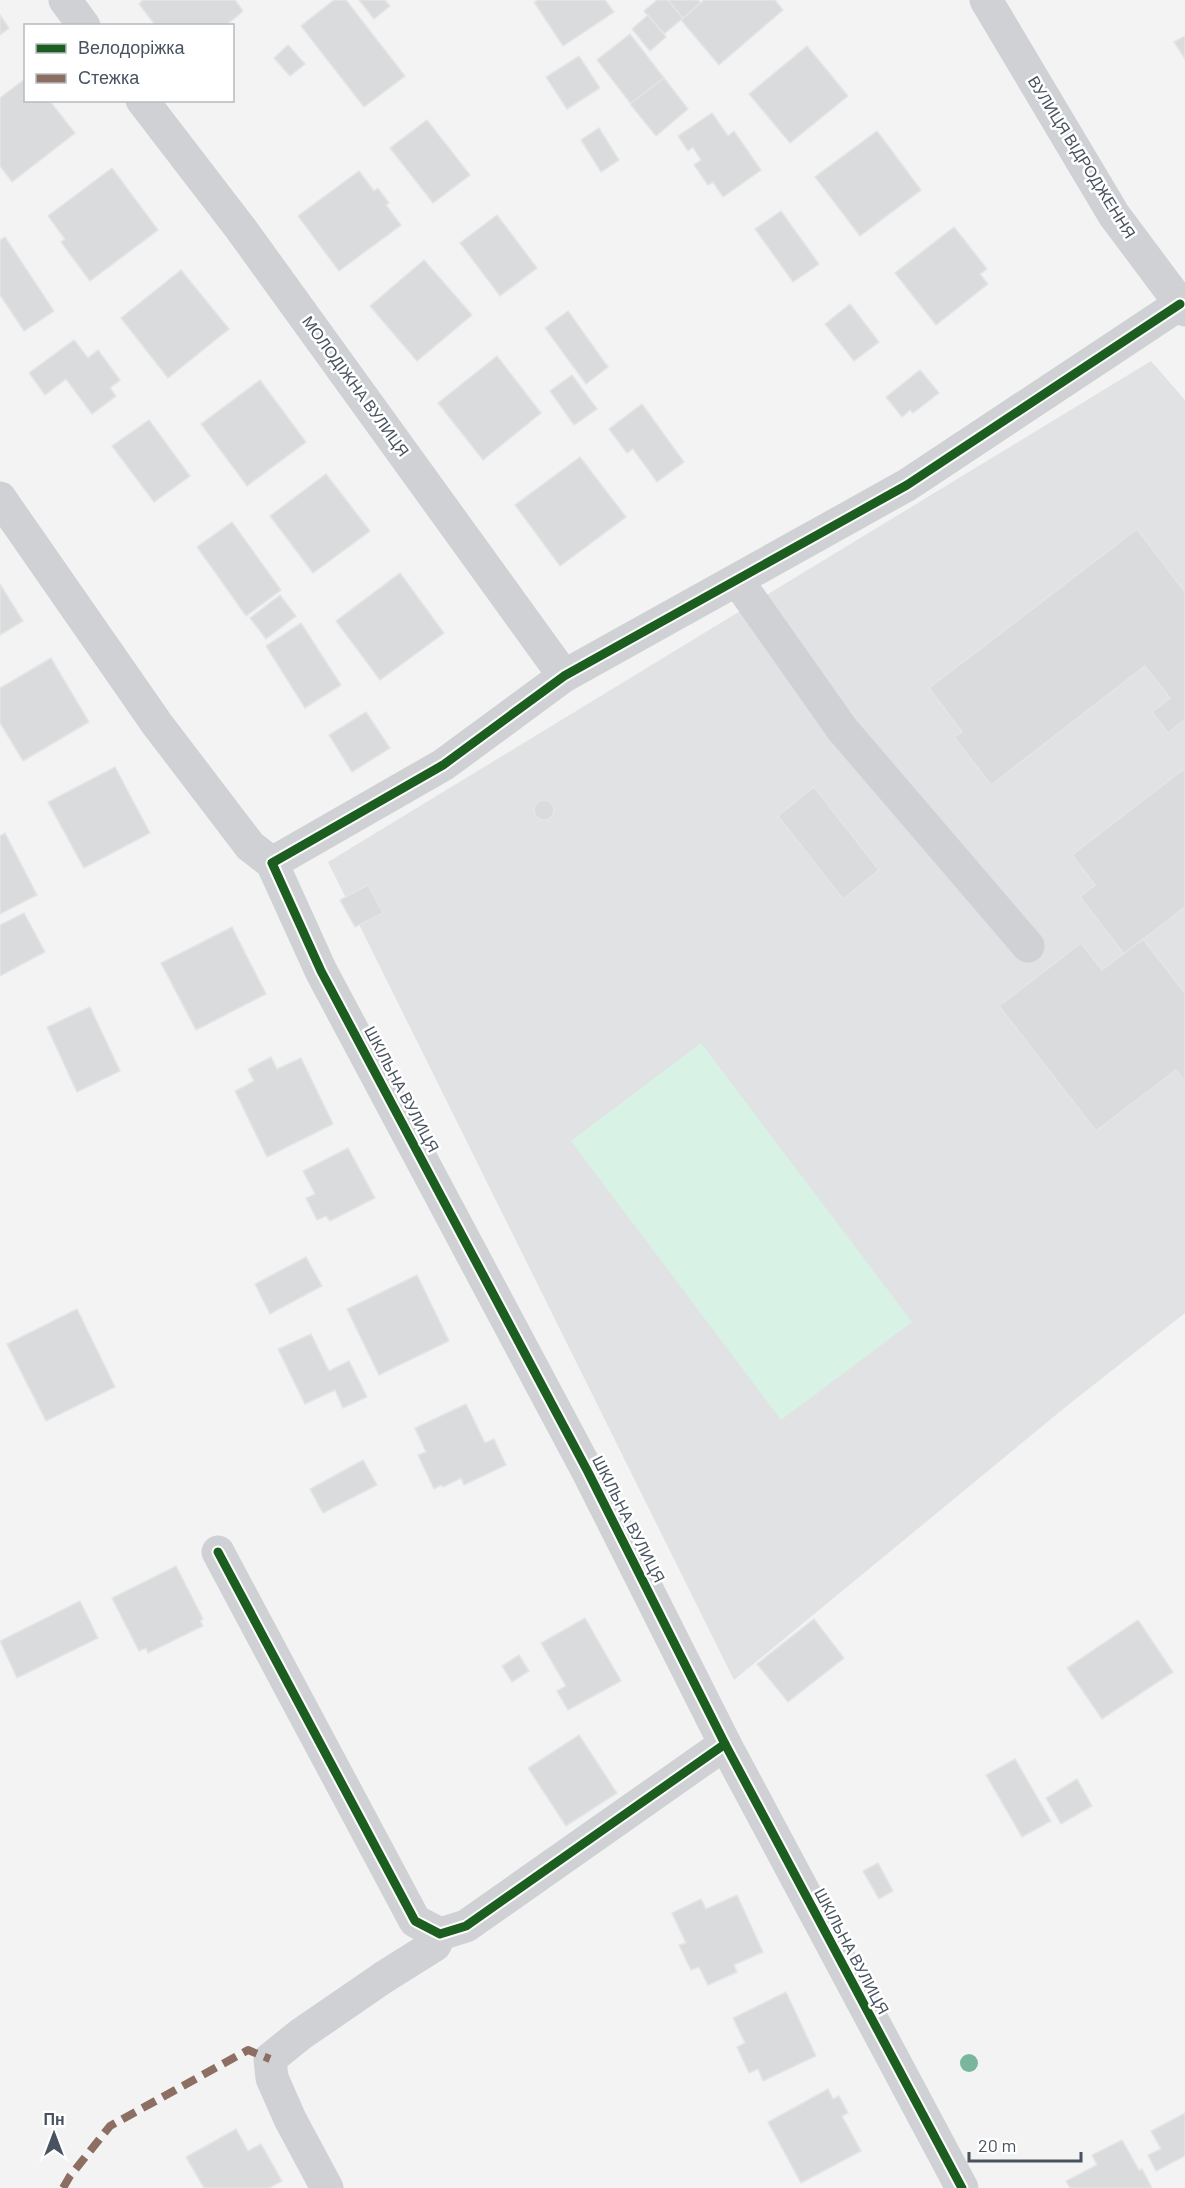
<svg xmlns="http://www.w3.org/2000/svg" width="1185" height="2188" viewBox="0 0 1185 2188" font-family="Barlow,sans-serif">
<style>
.education{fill:#e1e2e3}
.green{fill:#d8f2e5}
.building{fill:#dadbdd;stroke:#e4e5e6;stroke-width:1.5}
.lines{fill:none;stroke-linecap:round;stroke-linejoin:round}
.minor{stroke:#cfd1d4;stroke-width:33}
.quiet{stroke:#8d6e63;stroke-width:8;stroke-dasharray:15 8;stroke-linecap:butt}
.cycleway-casing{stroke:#fff;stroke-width:13}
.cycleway{stroke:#1b5e20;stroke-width:9}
.tree{fill:#7ab69e}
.labels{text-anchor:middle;stroke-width:5;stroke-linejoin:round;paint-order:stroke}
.street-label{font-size:16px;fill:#495360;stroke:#fff}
</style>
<rect width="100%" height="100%" fill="#f3f3f3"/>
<path class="education" d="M1151,361L1185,400V1313L1068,1405L734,1680L328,862Z"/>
<path class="green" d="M701,1043L912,1322L781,1420L571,1141Z"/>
<g class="building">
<path d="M143,0H235L243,11L225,26H156L139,4Z"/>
<path d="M334,0H346L405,76L364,107L301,26Z"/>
<path d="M359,0H385L390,6L374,19Z"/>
<path d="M538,0H605L614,12L563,46L534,2Z"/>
<path d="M657,0H668L683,18L664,34L644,11Z"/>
<path d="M668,0H698L701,3L683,18Z"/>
<path d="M704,0H775L783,10L719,65L681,20Z"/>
<path d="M0,15L9,28L0,35Z"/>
<path d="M648,15L666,37L650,51L632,29Z"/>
<path d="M630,34L664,78L631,104L597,60Z"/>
<path d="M1185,36V59L1174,42Z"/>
<path d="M288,45L305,64L290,76L274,58Z"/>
<path d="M807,46L848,96L790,143L749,94Z"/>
<path d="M579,56L600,88L567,109L546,77Z"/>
<path d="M26,78V100H49L75,133L12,182L0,166V98Z"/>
<path d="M664,78L688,109L656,136L630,104Z"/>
<path d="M712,113L728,136L734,131L761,170L723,197L713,182L708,185L694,165L701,160L693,147L688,151L678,136Z"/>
<path d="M427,120L470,175L433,203L390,148Z"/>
<path d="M599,128L619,160L601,172L581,140Z"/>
<path d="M877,131L921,190L860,236L815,177Z"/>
<path d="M112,168L158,230L90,281L61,242L65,239L48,216Z"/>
<path d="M359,171L374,191L378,188L389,203L386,205L401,225L339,271L298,216Z"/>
<path d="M781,211L819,264L793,282L755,229Z"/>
<path d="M497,215L537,268L500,296L460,243Z"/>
<path d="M954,227L987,269L980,274L988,284L936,325L895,273Z"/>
<path d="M5,237L54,311L24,331L0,295V240Z"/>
<path d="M424,260L472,315L417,361L370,306Z"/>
<path d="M181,270L229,329L168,378L121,318Z"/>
<path d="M850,304L879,342L854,361L825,324Z"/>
<path d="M568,311L608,367L586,384L545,328Z"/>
<path d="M74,340L88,358L98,350L120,380L110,388L116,396L92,414L66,379L45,395L29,373Z"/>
<path d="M497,356L541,413L483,460L438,403Z"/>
<path d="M920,370L939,393L913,413L910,410L902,417L886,397Z"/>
<path d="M572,375L597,409L574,425L550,391Z"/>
<path d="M260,380L306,442L247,486L201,424Z"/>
<path d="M642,404L684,462L657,482L633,449L627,453L609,429Z"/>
<path d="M149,420L190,476L154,502L112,446Z"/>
<path d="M580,457L626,517L560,566L515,505Z"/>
<path d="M326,474L370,531L313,573L270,516Z"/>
<path d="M232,522L281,590L246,616L197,547Z"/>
<path d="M1137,529L1185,592V723L1183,721L1168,733L1152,712L1170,698L1145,666L991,785L954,737L962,732L929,688Z"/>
<path d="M400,573L444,633L380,680L336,621Z"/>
<path d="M0,584L23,621L0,635Z"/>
<path d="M280,595L296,616L266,639L250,618Z"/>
<path d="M301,623L341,685L305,708L266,646Z"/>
<path d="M51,658L89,722L23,761L0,723V688Z"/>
<path d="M366,712L390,748L352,772L329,735Z"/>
<path d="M115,767L150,833L84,868L48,802Z"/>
<path d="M1185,768V907L1124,954L1080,897L1095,885L1072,855Z"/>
<path d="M814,787L879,870L843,899L778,816Z"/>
<circle cx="544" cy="810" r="10"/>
<path d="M5,833L37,895L0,914V836Z"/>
<path d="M368,885L383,913L355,927L340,900Z"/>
<path d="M24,913L45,952L0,976V925Z"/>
<path d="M232,927L266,994L196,1030L161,963Z"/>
<path d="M1143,939L1185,993V1082L1176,1070L1096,1131L999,1006L1081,943L1102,970Z"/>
<path d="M90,1007L120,1071L77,1092L47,1027Z"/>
<path d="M271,1057L277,1069L301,1058L333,1124L267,1157L235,1091L254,1081L248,1069Z"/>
<path d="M348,1148L375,1198L330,1221L326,1216L317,1220L306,1198L315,1194L303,1171Z"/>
<path d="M306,1257L322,1286L270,1314L255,1284Z"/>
<path d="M417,1275L449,1341L379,1375L347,1309Z"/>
<path d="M77,1309L115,1387L46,1421L7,1344Z"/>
<path d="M311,1334L329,1371L349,1361L367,1397L343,1408L335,1390L305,1404L278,1349Z"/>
<path d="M466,1404L485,1443L494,1439L506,1465L464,1485L461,1478L443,1487L441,1485L434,1489L418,1455L426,1452L415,1428Z"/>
<path d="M363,1460L377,1485L323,1513L310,1489Z"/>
<path d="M176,1566L203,1619L200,1621L203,1626L148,1653L146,1648L139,1651L112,1598Z"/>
<path d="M80,1601L98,1638L17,1678L0,1641Z"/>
<path d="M585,1618L621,1681L568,1710L557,1691L566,1686L541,1643Z"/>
<path d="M814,1619L844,1658L788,1702L757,1664Z"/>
<path d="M1138,1620L1173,1672L1102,1719L1067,1668Z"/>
<path d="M519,1655L529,1671L512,1682L502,1666Z"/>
<path d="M579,1735L617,1793L566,1826L528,1768Z"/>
<path d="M1015,1759L1051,1821L1022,1837L986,1775Z"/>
<path d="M1077,1779L1092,1806L1061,1824L1046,1798Z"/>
<path d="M878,1863L893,1891L879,1899L863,1871Z"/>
<path d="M737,1895L763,1952L734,1965L737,1972L708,1985L699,1967L691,1970L679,1945L686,1943L672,1913L701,1899L706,1909Z"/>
<path d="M786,1992L816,2056L763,2081L758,2069L749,2073L737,2047L745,2043L733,2018Z"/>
<path d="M828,2089L833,2099L839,2096L848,2113L842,2116L861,2151L801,2183L768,2122Z"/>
<path d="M1185,2113V2156L1156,2171L1148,2155L1161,2149L1151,2131Z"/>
<path d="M236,2129L248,2151L261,2144L282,2181L269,2188H204L186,2157Z"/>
<path d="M1122,2140L1139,2170L1142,2169L1152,2188H1070L1066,2181L1097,2165L1092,2155Z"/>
</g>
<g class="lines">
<g class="minor">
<path d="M65,0L84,26"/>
<path d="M986,0L1114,215L1185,310"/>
<path d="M142,100L241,229L564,676"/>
<path d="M0,498L157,724L250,846L272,863"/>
<path d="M737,580L842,729L1028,946"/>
<path d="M272,863L321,971L588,1472L725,1744L962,2188"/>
<path d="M272,863L443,765L564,676L907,485L1180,304"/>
<path d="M218,1552L415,1921L440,1934L466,1926L725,1744"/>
<path d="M327,2188L290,2119L272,2078L270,2059L301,2034L384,1977L435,1945L440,1934"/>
</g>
<path class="quiet" d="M63,2188L70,2176L110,2126L248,2050L270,2059"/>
<defs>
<g id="cycleway">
<path d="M218,1552L415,1921L440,1934L466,1926L725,1744"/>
<path d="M962,2188L725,1744L588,1472L321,971L272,863L443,765L564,676L907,485L1180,304"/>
</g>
</defs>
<use href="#cycleway" class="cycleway-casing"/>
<use href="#cycleway" class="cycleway"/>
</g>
<circle class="tree" cx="969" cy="2063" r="9"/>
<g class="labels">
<g class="street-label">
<text transform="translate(1082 157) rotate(58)" y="6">ВУЛИЦЯ ВІДРОДЖЕННЯ</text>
<text transform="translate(356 386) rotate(54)" y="6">МОЛОДІЖНА ВУЛИЦЯ</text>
<text transform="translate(402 1089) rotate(62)" y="6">ШКІЛЬНА ВУЛИЦЯ</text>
<text transform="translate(629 1519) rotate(63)" y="6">ШКІЛЬНА ВУЛИЦЯ</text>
<text transform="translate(852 1951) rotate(62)" y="6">ШКІЛЬНА ВУЛИЦЯ</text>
</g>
</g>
<rect x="24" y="24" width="210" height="78" fill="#ffffff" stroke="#b6babf" stroke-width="1.5"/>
<rect x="36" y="44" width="30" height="9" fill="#1b5e20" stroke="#b6babf" stroke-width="1.5"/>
<text x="78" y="54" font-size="18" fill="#495360">Велодоріжка</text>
<rect x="36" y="74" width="30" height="9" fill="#8d6e63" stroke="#b6babf" stroke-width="1.5"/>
<text x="78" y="84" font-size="18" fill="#495360">Стежка</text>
<g transform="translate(54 2134)" stroke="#ffffff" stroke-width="4.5" paint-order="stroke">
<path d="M0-4.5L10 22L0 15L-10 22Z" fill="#495360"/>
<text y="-9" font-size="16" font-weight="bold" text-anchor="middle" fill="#495360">Пн</text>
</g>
<path d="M969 2152v9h112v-9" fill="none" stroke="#495360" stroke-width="3"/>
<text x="978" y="2152" font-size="18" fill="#495360" stroke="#ffffff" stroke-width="4.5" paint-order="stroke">20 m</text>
</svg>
